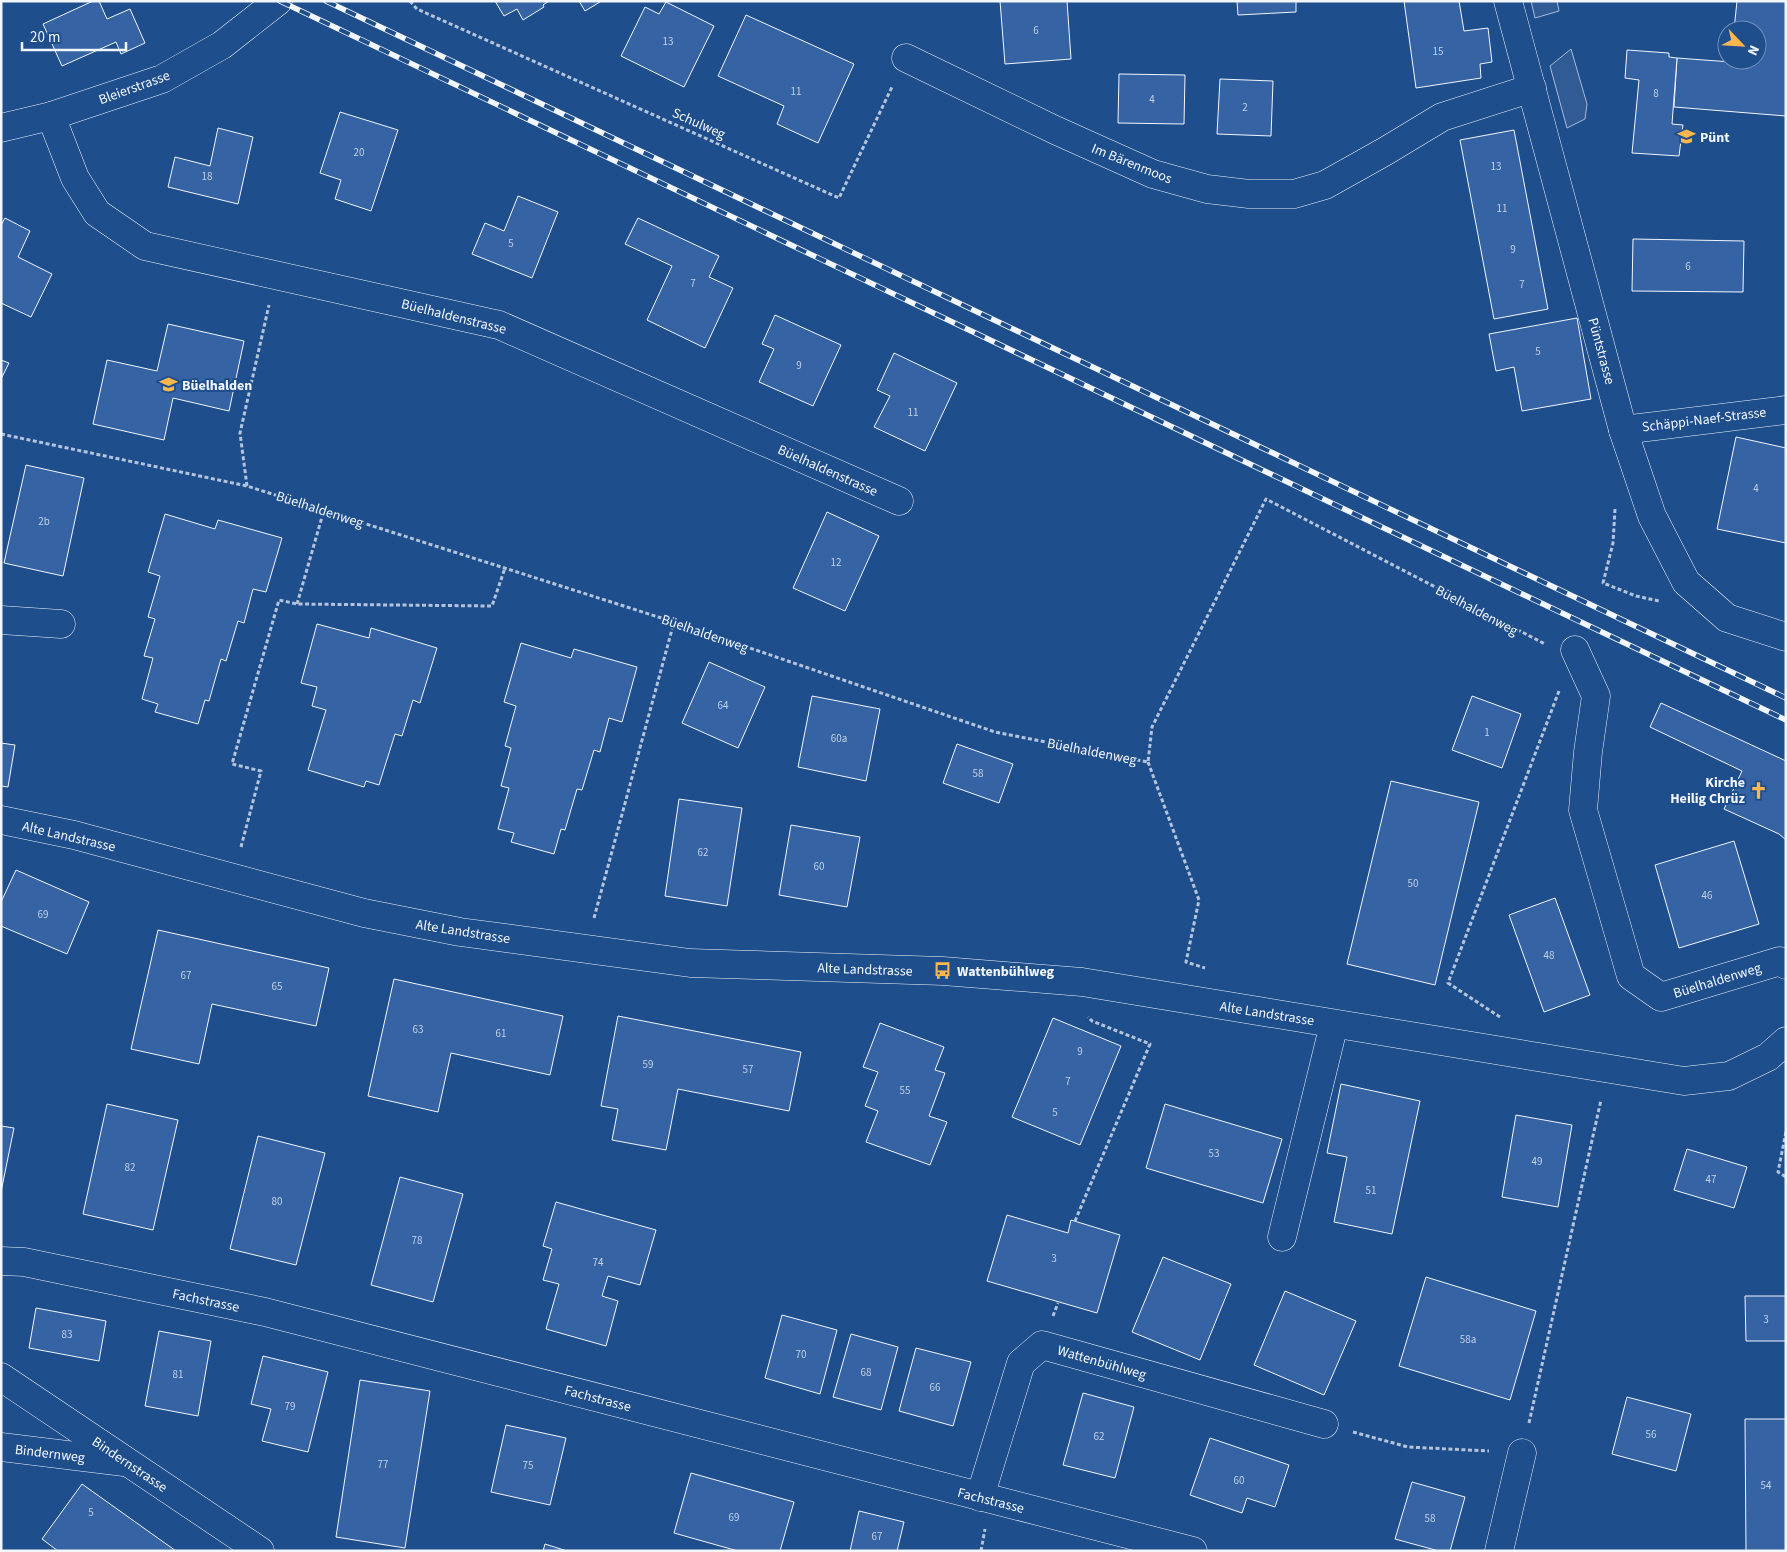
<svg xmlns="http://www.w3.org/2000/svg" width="1787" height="1552" viewBox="0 0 1787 1552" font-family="'Source Sans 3',sans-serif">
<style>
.parking{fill:#305b95;stroke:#a8bbd7}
.building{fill:#3563a3;stroke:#f2f6ff}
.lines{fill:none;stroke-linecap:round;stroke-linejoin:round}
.minor-casing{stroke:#f2f6ff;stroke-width:29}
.major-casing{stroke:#f2f6ff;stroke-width:29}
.path{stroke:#b3c4dc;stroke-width:3;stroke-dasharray:4 2.5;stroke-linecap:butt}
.minor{stroke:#1f4e8c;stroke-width:28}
.major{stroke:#1f4e8c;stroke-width:28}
.rail-casing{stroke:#f2f6ff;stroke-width:5.5}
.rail{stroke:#1f4e8c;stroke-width:4;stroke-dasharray:11;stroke-linecap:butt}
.labels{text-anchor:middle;stroke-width:4;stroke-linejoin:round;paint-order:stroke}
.number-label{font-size:11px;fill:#c3d1e8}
.street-label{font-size:14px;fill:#f2f6ff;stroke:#1f4e8c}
.poi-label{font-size:14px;font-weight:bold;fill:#f2f6ff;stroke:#1f4e8c;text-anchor:start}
</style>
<rect width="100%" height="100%" fill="#1f4e8c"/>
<g class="parking">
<path d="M1531,1H1557L1559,11L1535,18Z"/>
<path d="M1571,49L1587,104L1585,119L1567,128L1550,66Z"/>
</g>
<g class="building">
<path d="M93,1H99L107,19L130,9L145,43L121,54L116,42L62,66L43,24Z"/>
<path d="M495,1H549L543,5L544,7L523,20L517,9L504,16Z"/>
<path d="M579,1H599L600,2L585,11Z"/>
<path d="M1000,1H1067L1071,59L1005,64Z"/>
<path d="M1237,1H1296V12L1238,15Z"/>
<path d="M1404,1H1459L1464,31L1488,28L1492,62L1480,64L1481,78L1416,88Z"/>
<path d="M1737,1H1786V116L1674,107L1677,58L1731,62V60H1757V30H1734Z"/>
<path d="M666,2L714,26L684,87L621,56L645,7L659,14Z"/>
<path d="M746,15L854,64L818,143L777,124L784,106L718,76Z"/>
<path d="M1627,50L1669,53V57L1677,58L1672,124L1683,125L1679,156L1632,153L1639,80L1625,78Z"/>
<path d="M1119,74L1185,75L1184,124L1118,123Z"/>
<path d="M1220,79L1273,81L1271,136L1217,134Z"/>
<path d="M340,112L398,130L371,211L335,199L341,180L320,173Z"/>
<path d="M218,128L253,137L238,204L168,187L175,157L210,166Z"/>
<path d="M1514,130L1548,309L1494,319L1460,140Z"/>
<path d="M518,196L558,212L532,278L472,254L485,223L504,231Z"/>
<path d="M5,218L30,231L18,257L52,274L31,317L1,303V225Z"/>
<path d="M638,218L719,256L709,277L733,288L705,348L647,320L672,266L625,244Z"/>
<path d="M1633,239L1744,241L1743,292L1632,291Z"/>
<path d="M775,315L841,345L813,406L759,382L774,349L762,344Z"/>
<path d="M1577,318L1591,399L1522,411L1514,367L1496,371L1489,334Z"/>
<path d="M168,324L244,341L229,411L173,398L164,440L93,424L107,360L157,371Z"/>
<path d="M894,353L957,383L925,451L874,427L890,396L877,390Z"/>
<path d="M1,360L9,363L1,379Z"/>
<path d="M1736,437L1786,448V543L1717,529Z"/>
<path d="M26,465L84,478L63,576L4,563Z"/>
<path d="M827,512L879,536L845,611L793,588Z"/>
<path d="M165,514L215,529L218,520L282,538L266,592L253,589L244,623L238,621L226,661L221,659L209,701L205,700L198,724L155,712L158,704L142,699L153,658L144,656L155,619L148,617L160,576L148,572Z"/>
<path d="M317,624L369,638L371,628L437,648L420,703L413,700L402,736L395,734L379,785L366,781L364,787L308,770L326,710L312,706L317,687L301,683Z"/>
<path d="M521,643L571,658L574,649L637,667L622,722L609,718L600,752L594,750L582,790L577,789L565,830L561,829L554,854L511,842L514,833L498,829L509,788L501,786L511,748L505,746L516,706L504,702Z"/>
<path d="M709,662L765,687L738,748L682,723Z"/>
<path d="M812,696L880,709L866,781L798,767Z"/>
<path d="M1472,696L1521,714L1502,768L1452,750Z"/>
<path d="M1661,703L1786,761V840L1779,834L1724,809L1742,771L1650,727Z"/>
<path d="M1,743L15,745L8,787L1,786Z"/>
<path d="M957,744L1013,764L999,803L943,783Z"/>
<path d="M1391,781L1479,802L1435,985L1347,964Z"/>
<path d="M679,799L742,808L727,906L665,896Z"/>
<path d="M791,825L860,837L847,907L779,895Z"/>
<path d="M1734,841L1759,924L1679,948L1655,865Z"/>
<path d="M16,870L89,902L67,954L1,926V902Z"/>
<path d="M1555,898L1590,995L1544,1012L1509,915Z"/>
<path d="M158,930L329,968L316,1026L212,1004L199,1064L131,1049Z"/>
<path d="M394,979L563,1016L550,1075L451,1053L438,1112L368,1096Z"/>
<path d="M618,1016L801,1052L789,1111L678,1089L666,1150L612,1140L618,1109L601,1106Z"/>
<path d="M1053,1018L1121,1046L1080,1145L1012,1117Z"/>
<path d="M880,1023L944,1047L935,1070L945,1073L929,1116L947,1122L930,1165L866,1142L878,1111L865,1106L878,1072L863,1067Z"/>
<path d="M1341,1084L1420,1101L1392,1234L1334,1222L1347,1157L1327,1153Z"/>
<path d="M107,1104L178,1120L153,1230L83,1214Z"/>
<path d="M1165,1104L1282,1139L1263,1203L1146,1168Z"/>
<path d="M1516,1115L1572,1125L1558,1207L1502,1197Z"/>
<path d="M1,1126L14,1128L1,1192Z"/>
<path d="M258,1136L325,1153L296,1265L230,1249Z"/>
<path d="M1687,1149L1747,1167L1734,1208L1674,1190Z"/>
<path d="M400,1177L463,1194L433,1302L371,1285Z"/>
<path d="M556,1202L656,1230L640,1285L608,1276L602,1296L618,1301L606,1346L546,1329L559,1284L543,1280L552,1249L543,1246Z"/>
<path d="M1007,1215L1068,1233L1071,1220L1120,1235L1097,1313L987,1281Z"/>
<path d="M1163,1257L1231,1284L1200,1360L1132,1332Z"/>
<path d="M1426,1277L1536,1311L1510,1400L1399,1366Z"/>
<path d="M1285,1291L1356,1321L1324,1395L1254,1365Z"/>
<path d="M1745,1296H1786V1341H1746Z"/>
<path d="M36,1308L106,1321L99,1361L29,1348Z"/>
<path d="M782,1315L837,1330L820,1394L765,1378Z"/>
<path d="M159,1331L211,1341L198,1416L145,1406Z"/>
<path d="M851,1334L898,1347L881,1410L833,1397Z"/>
<path d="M916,1348L971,1362L953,1426L899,1411Z"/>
<path d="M263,1356L328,1372L308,1452L262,1441L271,1409L251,1404Z"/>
<path d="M360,1380L430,1391L405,1548L336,1537Z"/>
<path d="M1083,1393L1134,1407L1115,1478L1063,1465Z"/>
<path d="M1627,1397L1691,1414L1676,1471L1612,1454Z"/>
<path d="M1745,1419H1786V1551H1746Z"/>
<path d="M506,1425L566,1438L550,1505L491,1492Z"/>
<path d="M1210,1438L1289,1465L1275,1507L1247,1498L1242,1513L1190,1495Z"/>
<path d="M691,1473L794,1502L780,1551H738L674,1533Z"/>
<path d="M1412,1482L1465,1497L1450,1551H1439L1395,1539Z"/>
<path d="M82,1484L176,1551H58L42,1539Z"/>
<path d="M859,1511L904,1522L897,1551H850Z"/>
<path d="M545,1544L567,1551H543Z"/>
</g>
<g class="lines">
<defs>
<g id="minor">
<path d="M1508,1L1623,430L1652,516L1686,582L1727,618L1786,637"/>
<path d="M906,58L1055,130L1153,174L1207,189L1249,194H1294L1325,185L1384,152L1442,117L1532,88"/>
<path d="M51,116L75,178L97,213L145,246L499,325L899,501"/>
<path d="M1,128L51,116L162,79L222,45L278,1"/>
<path d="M1623,430L1786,410"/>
<path d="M1,620L61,624"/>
<path d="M1575,650L1596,696L1588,752L1583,810L1631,976L1661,997L1780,961L1786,965"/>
<path d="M1282,1237L1334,1024"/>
<path d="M1,1261L24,1262L265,1312L1193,1551"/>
<path d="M1,1377L260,1551"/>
<path d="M1,1447L124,1462"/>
<path d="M980,1497L1021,1363L1042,1345L1324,1424"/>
<path d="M1499,1551L1522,1453"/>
</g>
<path id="major" d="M1,820L74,835L364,913L460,932L690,963L943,971L1082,982L1684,1081L1729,1076L1768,1057L1786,1041"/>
</defs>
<use href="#minor" class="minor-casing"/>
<use href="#major" class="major-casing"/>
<g class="path">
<path d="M410,1L417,9L839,198L892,87"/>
<path d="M1,434L247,486L674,622L995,732L1148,762L1152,727L1266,499L1545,644"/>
<path d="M247,486L240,433L269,305"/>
<path d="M1615,509L1613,543L1603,583L1636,596L1659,601"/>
<path d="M297,604L324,510"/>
<path d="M1148,762L1199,900L1186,962L1205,968"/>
<path d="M241,847L261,771L232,764L279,600L297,604L492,606L505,568"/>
<path d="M594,918L674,622"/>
<path d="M1500,1017L1448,983L1559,691"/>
<path d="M1786,1132L1778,1172L1786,1177"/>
<path d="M1075,1221L1150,1044L1092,1021L1088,1017"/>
<path d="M1053,1316L1058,1303"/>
<path d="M1529,1423L1601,1100"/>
<path d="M1353,1432L1408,1447L1489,1451"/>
<path d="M981,1551L985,1529"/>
</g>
<use href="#minor" class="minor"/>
<use href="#major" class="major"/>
<defs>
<g id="rail">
<path d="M280,1L1786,720"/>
<path d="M326,1L1786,698"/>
</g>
</defs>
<use href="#rail" class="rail-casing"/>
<use href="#rail" class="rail"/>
</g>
<defs>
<symbol id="school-bare" viewBox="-9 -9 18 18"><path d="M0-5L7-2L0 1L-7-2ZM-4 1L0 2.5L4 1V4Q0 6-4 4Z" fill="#ffb74d" stroke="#1f4e8c" stroke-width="2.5" paint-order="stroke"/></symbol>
<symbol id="church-bare" viewBox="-9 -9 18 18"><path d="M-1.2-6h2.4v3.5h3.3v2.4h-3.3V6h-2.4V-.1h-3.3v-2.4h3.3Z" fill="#ffb74d" stroke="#1f4e8c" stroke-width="2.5" paint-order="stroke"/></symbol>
<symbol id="bus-bare" viewBox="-9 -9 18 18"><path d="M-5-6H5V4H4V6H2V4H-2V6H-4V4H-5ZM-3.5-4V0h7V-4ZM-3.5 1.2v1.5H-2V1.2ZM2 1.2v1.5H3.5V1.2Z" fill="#ffb74d" stroke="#1f4e8c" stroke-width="2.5" paint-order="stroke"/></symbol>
</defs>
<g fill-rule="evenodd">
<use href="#school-bare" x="1674" y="124" width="25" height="25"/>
<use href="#school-bare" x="156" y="372" width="25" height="25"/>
<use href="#church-bare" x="1746" y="778" width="25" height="25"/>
<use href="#bus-bare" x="930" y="958" width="25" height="25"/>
</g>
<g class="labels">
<g class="number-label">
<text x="1036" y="34">6</text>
<text x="668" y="45">13</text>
<text x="1438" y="55">15</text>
<text x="796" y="95">11</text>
<text x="1656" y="97">8</text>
<text x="1152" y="103">4</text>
<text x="1245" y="111">2</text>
<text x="359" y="156">20</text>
<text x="1496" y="170">13</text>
<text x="207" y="180">18</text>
<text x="1502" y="212">11</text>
<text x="511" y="247">5</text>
<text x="1513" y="253">9</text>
<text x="1688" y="270">6</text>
<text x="693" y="287">7</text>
<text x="1522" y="288">7</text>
<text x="1538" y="355">5</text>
<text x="799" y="369">9</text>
<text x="913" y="416">11</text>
<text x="1756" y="492">4</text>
<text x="44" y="525">2b</text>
<text x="836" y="566">12</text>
<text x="723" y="709">64</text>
<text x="1487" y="736">1</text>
<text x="839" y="742">60a</text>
<text x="978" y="777">58</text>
<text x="703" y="856">62</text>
<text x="819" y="870">60</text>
<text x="1413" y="887">50</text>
<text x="1707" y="899">46</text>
<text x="43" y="918">69</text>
<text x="1549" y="959">48</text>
<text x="186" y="979">67</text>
<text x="277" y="990">65</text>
<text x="418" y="1033">63</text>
<text x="501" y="1037">61</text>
<text x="1080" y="1055">9</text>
<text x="648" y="1068">59</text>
<text x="748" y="1073">57</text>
<text x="1068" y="1085">7</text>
<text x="905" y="1094">55</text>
<text x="1055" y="1116">5</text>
<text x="1214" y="1157">53</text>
<text x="1537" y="1165">49</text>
<text x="130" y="1171">82</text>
<text x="1711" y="1183">47</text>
<text x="1371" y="1194">51</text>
<text x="277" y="1205">80</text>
<text x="417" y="1244">78</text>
<text x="1054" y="1262">3</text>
<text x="598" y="1266">74</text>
<text x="1766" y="1323">3</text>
<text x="67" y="1338">83</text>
<text x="1468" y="1343">58a</text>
<text x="801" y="1358">70</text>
<text x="866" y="1376">68</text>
<text x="178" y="1378">81</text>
<text x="935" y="1391">66</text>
<text x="290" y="1410">79</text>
<text x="1651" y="1438">56</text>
<text x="1099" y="1440">62</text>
<text x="383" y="1468">77</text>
<text x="528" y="1469">75</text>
<text x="1239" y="1484">60</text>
<text x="1766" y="1489">54</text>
<text x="91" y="1516">5</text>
<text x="734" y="1521">69</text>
<text x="1430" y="1522">58</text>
<text x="877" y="1540">67</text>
</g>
<g class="street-label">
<text transform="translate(134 87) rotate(-20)" y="5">Bleierstrasse</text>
<text transform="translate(699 123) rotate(24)" y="5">Schulweg</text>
<text transform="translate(1132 163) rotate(22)" y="5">Im Bärenmoos</text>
<text transform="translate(454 316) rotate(14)" y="5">Büelhaldenstrasse</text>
<text transform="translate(1602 351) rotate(75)" y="5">Püntstrasse</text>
<text transform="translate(1704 419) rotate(-7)" y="5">Schäppi-Naef-Strasse</text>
<text transform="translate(828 470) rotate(24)" y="5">Büelhaldenstrasse</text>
<text transform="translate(320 509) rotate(18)" y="5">Büelhaldenweg</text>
<text transform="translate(1477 610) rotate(28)" y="5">Büelhaldenweg</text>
<text transform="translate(705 633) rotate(19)" y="5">Büelhaldenweg</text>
<text transform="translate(1092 751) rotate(11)" y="5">Büelhaldenweg</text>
<text transform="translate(69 836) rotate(13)" y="5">Alte Landstrasse</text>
<text transform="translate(463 931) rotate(9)" y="5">Alte Landstrasse</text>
<text transform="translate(865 969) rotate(2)" y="5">Alte Landstrasse</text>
<text transform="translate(1717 980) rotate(-17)" y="5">Büelhaldenweg</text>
<text transform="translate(1267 1013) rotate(9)" y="5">Alte Landstrasse</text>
<text transform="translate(206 1300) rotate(12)" y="5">Fachstrasse</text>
<text transform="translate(1102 1362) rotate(16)" y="5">Wattenbühlweg</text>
<text transform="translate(598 1398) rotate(15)" y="5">Fachstrasse</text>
<text transform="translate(50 1453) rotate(7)" y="5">Bindernweg</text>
<text transform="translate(130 1464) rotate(34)" y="5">Bindernstrasse</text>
<text transform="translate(991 1500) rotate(14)" y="5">Fachstrasse</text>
</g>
<g class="poi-label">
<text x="1700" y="142">Pünt</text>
<text x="182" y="390">Büelhalden</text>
<text x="1745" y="787" text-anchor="end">Kirche<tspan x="1745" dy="16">Heilig Chrüz</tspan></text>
<text x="957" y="976">Wattenbühlweg</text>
</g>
</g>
<rect width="1787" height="1552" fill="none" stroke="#f2f6ff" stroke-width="5"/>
<g transform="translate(1742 45) rotate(115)"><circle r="24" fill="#1f4e8c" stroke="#7391ba"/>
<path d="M0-4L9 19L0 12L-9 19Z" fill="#ffb74d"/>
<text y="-8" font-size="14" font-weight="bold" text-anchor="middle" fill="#f2f6ff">N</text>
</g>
<path d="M22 42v8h104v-8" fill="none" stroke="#f2f6ff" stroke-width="2.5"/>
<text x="30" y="42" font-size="15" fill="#f2f6ff" stroke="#1f4e8c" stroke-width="4" paint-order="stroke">20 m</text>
</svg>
